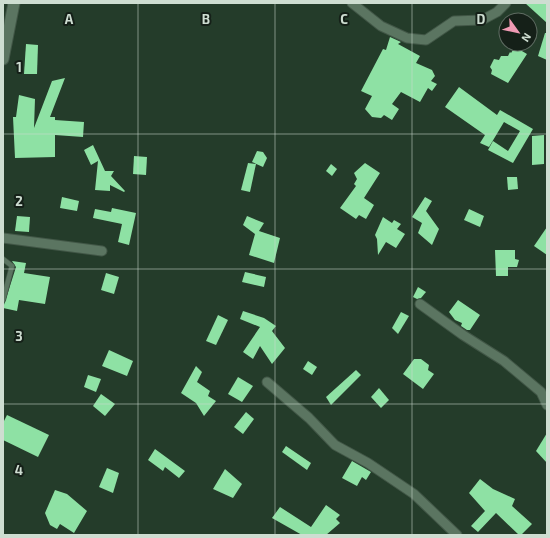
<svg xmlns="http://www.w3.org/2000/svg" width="550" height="538" viewBox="0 0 550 538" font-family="'Exo 2',sans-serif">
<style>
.building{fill:#8ee1a4}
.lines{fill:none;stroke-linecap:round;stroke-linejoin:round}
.service-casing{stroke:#425747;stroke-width:6}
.minor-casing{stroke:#425747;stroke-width:11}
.tertiary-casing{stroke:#425747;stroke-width:13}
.service{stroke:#5b7561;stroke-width:4.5}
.minor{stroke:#5b7561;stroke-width:9}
.tertiary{stroke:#5b7561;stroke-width:11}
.grid{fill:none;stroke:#ceddd1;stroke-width:1;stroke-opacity:0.55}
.grid-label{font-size:13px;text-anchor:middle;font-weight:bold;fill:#ceddd1;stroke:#152018;stroke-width:4;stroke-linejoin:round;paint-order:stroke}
</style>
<rect width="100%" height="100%" fill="#243c2a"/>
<g class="building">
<path d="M525,3H547V23Z"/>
<path d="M545,33H547V60L538,56Z"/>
<path d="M390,37L401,42L398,44L420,56L416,63L432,70L435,76L431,81L437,84L432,91L428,88L420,102L401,92L392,104L399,109L392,120L384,115L381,118L372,117L365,109L372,96L361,91L383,49L386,50Z"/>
<path d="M26,44L38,45L37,74H24Z"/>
<path d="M515,47L527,54L508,83L491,74L492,70L490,67L494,59L499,60L501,56H508L510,52L511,53Z"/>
<path d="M65,78L50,117H55V120L84,122L83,137L55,135V157L15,158L13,117H16L19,95L35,99L34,128L52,81Z"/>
<path d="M459,87L497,115L500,110L533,129L513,163L488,150L493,141L508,151L520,131L504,122L489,147L480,143L485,135L445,107Z"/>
<path d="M544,135V164L532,165V136Z"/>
<path d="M93,145L105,171H114L111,176L125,191L124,192L110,185V191L95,190L98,161L91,165L84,150Z"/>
<path d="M257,151L263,152L267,158L263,167L252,162Z"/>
<path d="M134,156L147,157L146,175L133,174Z"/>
<path d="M248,163L256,164L250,192L241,190Z"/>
<path d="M365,163L380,173L364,198L374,205L366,219L359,215L356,219L340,208L356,186L354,184L357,179L354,173Z"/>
<path d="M331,164L337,169L332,176L326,171Z"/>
<path d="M507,177H517L518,189L508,190Z"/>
<path d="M62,197L79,201L77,211L60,208Z"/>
<path d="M425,197L432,201L426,211L439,229L432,245L418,233L422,223L412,217Z"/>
<path d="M112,208L136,213L129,245L118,242L122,224L93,218L95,209L111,212Z"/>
<path d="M469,209L484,216L480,227L464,220Z"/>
<path d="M17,216L30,217L29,232L15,231Z"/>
<path d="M247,216L264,223L259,231L280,238L274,263L249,255L255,234L243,225Z"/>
<path d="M383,217L392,223L394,220L401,224L397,229L405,234L396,248L386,242L378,255L377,239L375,235Z"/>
<path d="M547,227V255L534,246Z"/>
<path d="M495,250H515V259L519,260L517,267H508V276H496Z"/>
<path d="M12,261L26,263L24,273L50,277L45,304L19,300L17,311L3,308L16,267Z"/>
<path d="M245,272L266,277L264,287L242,282Z"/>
<path d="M106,273L119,277L114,294L101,290Z"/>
<path d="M418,287L426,292L421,298L417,299L413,297Z"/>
<path d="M458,300L480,315L470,330H467L461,326L462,323L455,320L449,312Z"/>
<path d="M243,311L264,318L276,326L272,331L285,348L272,364L260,346L253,359L243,352L260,327L240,319Z"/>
<path d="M401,312L409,316L398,334L392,328Z"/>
<path d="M218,315L228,320L216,345L206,341Z"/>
<path d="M109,350L133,361L127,376L102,366Z"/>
<path d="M414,359H421L429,365L428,370L434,374L423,389L403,374Z"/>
<path d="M308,361L317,367L312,375L303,369Z"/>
<path d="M196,366L202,372L197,382L210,391L208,396L216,401L204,416L196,403L181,393Z"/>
<path d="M356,370L361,375L331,405L326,397Z"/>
<path d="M88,375L101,379L96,392L84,387Z"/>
<path d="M238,377L253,386L242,402L228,394Z"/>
<path d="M379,388L389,400L381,408L371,397Z"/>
<path d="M101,394L115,404L105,416L93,406Z"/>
<path d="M246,412L254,419L243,434L234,427Z"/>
<path d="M7,415L49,435L38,457L3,440V423Z"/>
<path d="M547,433V463L536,451Z"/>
<path d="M286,446L311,463L307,470L282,452Z"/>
<path d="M155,449L185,471L179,478L165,467L163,471L148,460Z"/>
<path d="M352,461L371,472L366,480L362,477L357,486L342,478Z"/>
<path d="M107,468L119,473L113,493L99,487Z"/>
<path d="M225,469L242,484L233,498L213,489Z"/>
<path d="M480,479L493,489L515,499L512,506L532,524L521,535H519L496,513L478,532L471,526L485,511L469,493Z"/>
<path d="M55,490L67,494L87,511L74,533L60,524L57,529L50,525L45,513Z"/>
<path d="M326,505L340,515L336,519L340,523L326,535H302L272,518L280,507L311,527Z"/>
</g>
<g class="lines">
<defs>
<path id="service" d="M3,259L12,266L3,300"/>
<g id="minor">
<path d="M352,3L381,26L407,38L426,40L454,21L482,20L497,12L506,3"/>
<path d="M3,238L102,251"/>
<path d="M420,304L463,335L504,361L541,392L547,405"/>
<path d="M267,382L309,418L335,445L368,463L414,494L457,535"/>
</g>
<path id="tertiary" d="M3,59L14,3"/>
</defs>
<use href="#service" class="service-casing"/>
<use href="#minor" class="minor-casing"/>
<use href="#tertiary" class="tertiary-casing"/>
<use href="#service" class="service"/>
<use href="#minor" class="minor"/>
<use href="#tertiary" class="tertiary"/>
</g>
<path class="grid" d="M138,3V535M275,3V535M412,3V535M3,134H547M3,269H547M3,404H547"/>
<g class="grid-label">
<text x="69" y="24">A</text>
<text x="206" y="24">B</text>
<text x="344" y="24">C</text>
<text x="481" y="24">D</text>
<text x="19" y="72">1</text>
<text x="19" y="206">2</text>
<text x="19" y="341">3</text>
<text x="19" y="475">4</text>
</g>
<rect width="550" height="538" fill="none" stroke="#ceddd1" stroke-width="8"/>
<g transform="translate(518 32) rotate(123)"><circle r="19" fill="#152018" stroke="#5f6c62"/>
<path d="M0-3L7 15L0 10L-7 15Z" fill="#f09ab4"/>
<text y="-6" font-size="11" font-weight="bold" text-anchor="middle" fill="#ceddd1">N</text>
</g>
</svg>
